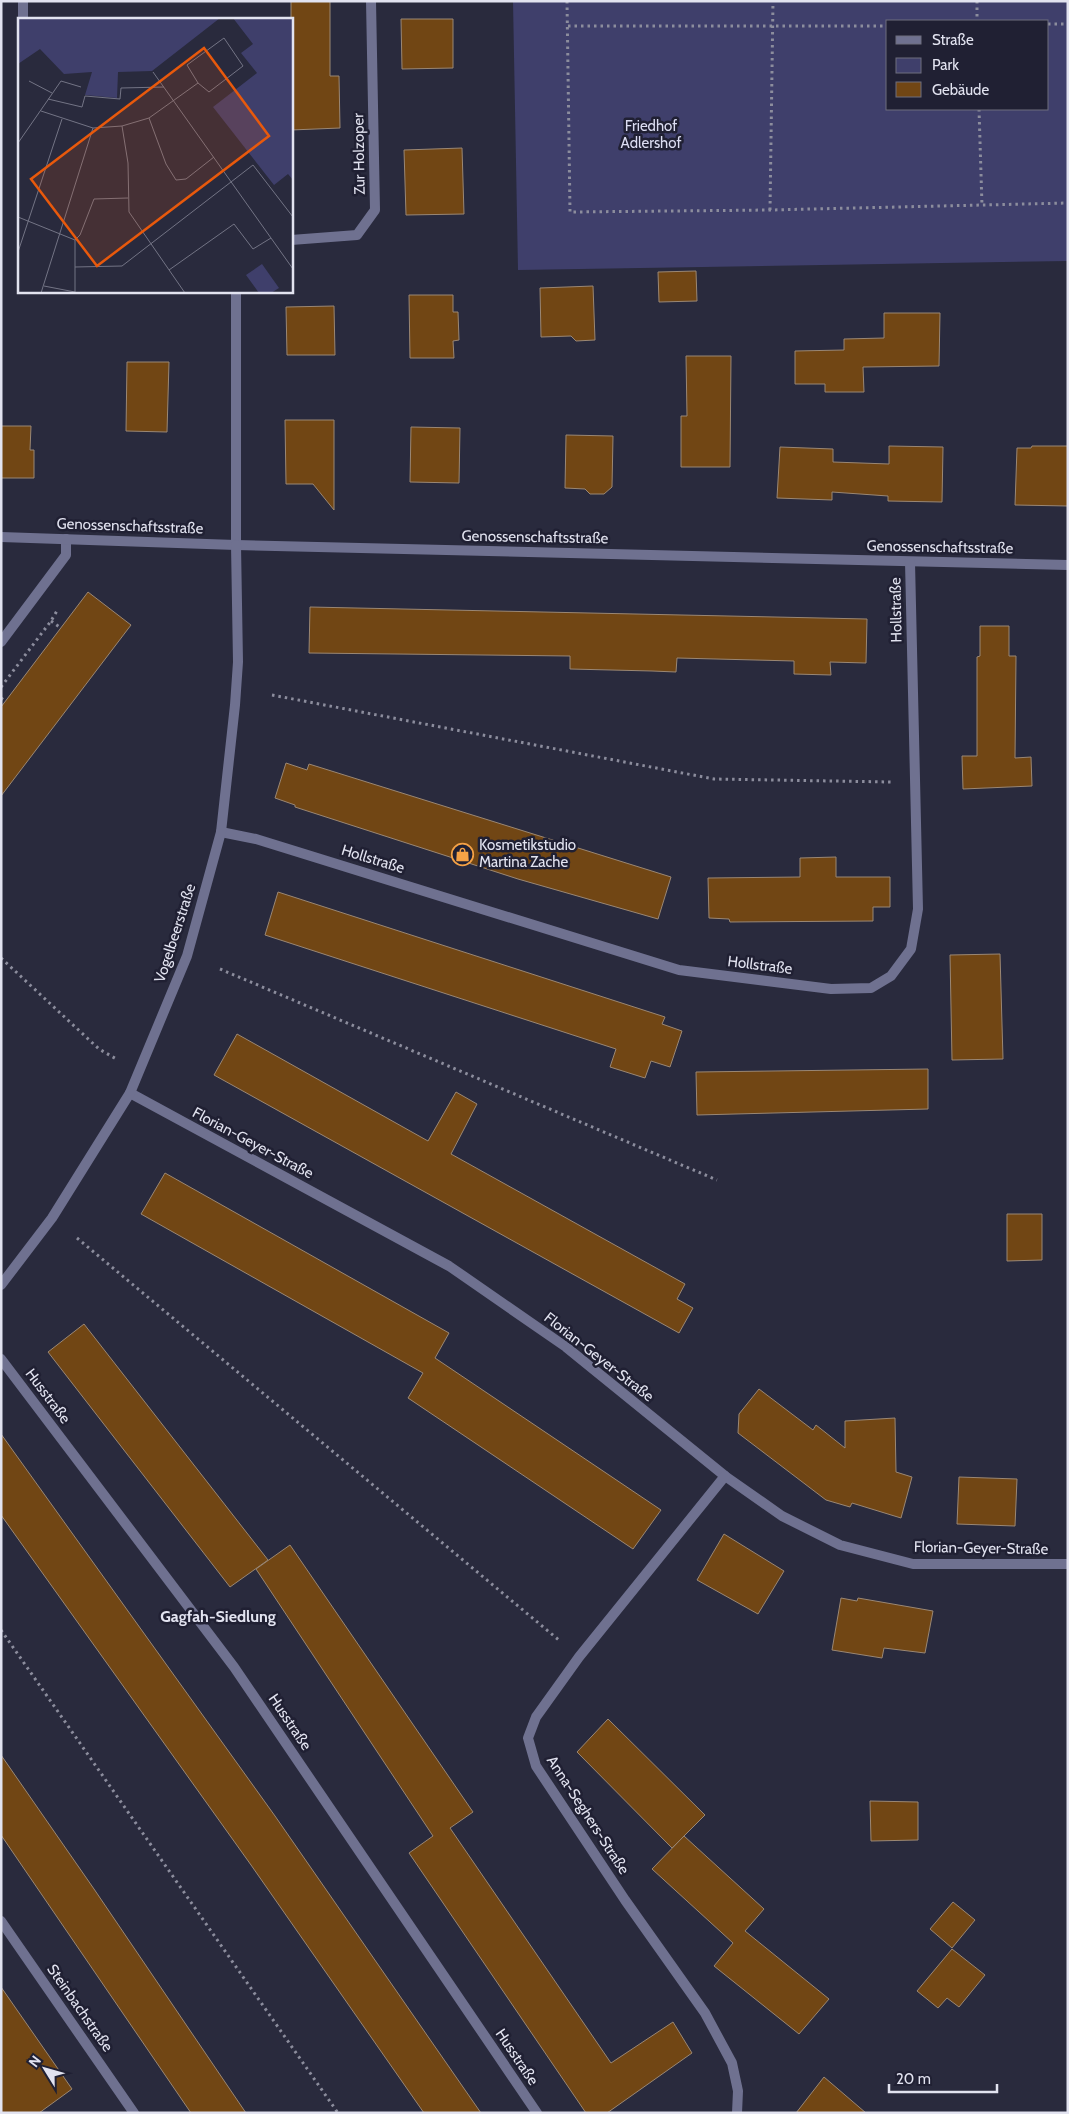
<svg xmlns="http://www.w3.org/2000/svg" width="1069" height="2114" viewBox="0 0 1069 2114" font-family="Cabin,sans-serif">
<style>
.green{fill:#3f3f6b;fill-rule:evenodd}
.building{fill:#714614;stroke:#9a8774}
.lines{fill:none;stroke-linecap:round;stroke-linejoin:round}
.path{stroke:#8c8d9d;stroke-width:3;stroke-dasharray:2.5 4;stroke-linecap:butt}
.service{stroke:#6f7190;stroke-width:10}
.minor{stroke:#6f7190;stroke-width:10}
.labels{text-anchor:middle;stroke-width:5;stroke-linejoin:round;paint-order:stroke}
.park-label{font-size:15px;fill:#dcddf2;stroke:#202033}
.street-label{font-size:15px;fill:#e2e3f0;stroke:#202033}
.poi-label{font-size:15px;fill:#e2e3f0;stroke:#202033;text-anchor:start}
.neighbourhood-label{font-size:16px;font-weight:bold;fill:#e2e3f0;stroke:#202033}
.inset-road{fill:none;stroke:#737485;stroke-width:1}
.view{fill:#e8590c;fill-opacity:0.15;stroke:#e8590c;stroke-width:2.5}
.inset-edge{fill:none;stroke:#e2e3f0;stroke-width:2.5}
</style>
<rect width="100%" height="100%" fill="#292a3d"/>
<path class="green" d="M513,1H1068V261L518,270ZM888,21H1048V109H888Z"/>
<g class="building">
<path d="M291,1H330V76H339L340,128L291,130Z"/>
<path d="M401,19H453V68L402,69Z"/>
<path d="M462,148L464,214L406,215L404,150Z"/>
<path d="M696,271L697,301L659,302L658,272Z"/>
<path d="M593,286L595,340L576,341L571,336L541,337L540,288Z"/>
<path d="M409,295H453V312H458L459,340L453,341L454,358H410Z"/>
<path d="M334,306L335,355H287L286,307Z"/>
<path d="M884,313H940L939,366L863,367L864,392H825V384H795V351L844,350V339L884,338Z"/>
<path d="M686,356H731L730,467H681V416H687Z"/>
<path d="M127,362H169L167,432L126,431Z"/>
<path d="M285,420H334V510L313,484H286Z"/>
<path d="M1,426H31L30,450H34V478H1Z"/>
<path d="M411,427L460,428L459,483L410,482Z"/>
<path d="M566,435L613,436L612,487L604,494H590L585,489L565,488Z"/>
<path d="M889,446L943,447L942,502L888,501V496L832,492V500L777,498L780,447L833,449V462L889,464Z"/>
<path d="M1032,446H1068V506L1015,505L1017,448H1031Z"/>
<path d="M88,592L131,625L1,796V707Z"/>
<path d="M310,607L867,619L866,663L830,662L831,675L794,674V661L677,658L676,672L652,671L570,669V656L309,653Z"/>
<path d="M980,626H1009V656H1016L1015,758L1031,757L1032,786L963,789L962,756H977V657L980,656Z"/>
<path d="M286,763L307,770L309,764L671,877L658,919L518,879L295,807V805L275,798Z"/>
<path d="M836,857V877H890V907H873V921L730,922L729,919L709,918L708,878L800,877V858Z"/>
<path d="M278,892L665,1017L662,1024L682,1031L670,1067L651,1061L645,1078L610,1067L616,1049L265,935Z"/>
<path d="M1000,954L1003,1059L952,1060L950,955Z"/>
<path d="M237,1034L428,1141L456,1092L477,1104L451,1154L685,1284L677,1299L693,1308L679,1333L214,1075Z"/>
<path d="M928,1069V1109L697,1115L696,1072Z"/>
<path d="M165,1173L449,1333L435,1358L661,1510L633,1549L408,1398L423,1373L141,1214Z"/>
<path d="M1007,1214H1042V1260L1007,1261Z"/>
<path d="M84,1324L268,1560L230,1587L48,1352Z"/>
<path d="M759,1389L813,1430L816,1425L845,1448V1421L895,1418L896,1472L912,1477L901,1518L852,1503L850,1507L826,1500L738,1433L739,1414Z"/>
<path d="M1,1434L275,1816L481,2113H424L251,1865L1,1515Z"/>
<path d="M959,1477L1017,1479L1015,1526L957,1524Z"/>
<path d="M724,1534L784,1571L758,1614L697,1580Z"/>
<path d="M290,1545L473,1812L450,1828L611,2063L673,2022L692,2053L607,2113H586L409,1853L433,1836L256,1569Z"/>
<path d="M841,1598L857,1601L858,1598L933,1611L925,1653L884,1648L882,1658L832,1650Z"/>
<path d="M608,1719L705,1815L672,1848L577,1752Z"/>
<path d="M1,1755L94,1889L246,2113H191L1,1835Z"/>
<path d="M870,1801L918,1802V1840L871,1841Z"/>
<path d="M684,1836L764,1909L745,1931L829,1999L799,2034L714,1966L733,1943L652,1869Z"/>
<path d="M953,1902L975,1920L952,1948L930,1929Z"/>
<path d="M952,1949L985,1975L959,2007L947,1998L938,2008L917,1991Z"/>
<path d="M1,1987L72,2089L39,2113H1Z"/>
<path d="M824,2077L866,2113H796Z"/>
</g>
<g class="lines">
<g class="path">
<path d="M567,1L570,212L770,210L1068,203"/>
<path d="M977,1V21"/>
<path d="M1048,24H1068"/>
<path d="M568,26H888"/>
<path d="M979,109L982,206"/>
<path d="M770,210L773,1"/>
<path d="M51,621L61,628"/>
<path d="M1,687L51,621L58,609"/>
<path d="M272,695L714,779L891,782"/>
<path d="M1,698L5,701"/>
<path d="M1,958L99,1049L118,1060"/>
<path d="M220,969L717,1180"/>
<path d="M77,1238L560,1641"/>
<path d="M1,1630L338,2113"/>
</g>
<g class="service">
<path d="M23,1V19"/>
<path d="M291,240L357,235L375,210L371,1"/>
<path d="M236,545V291"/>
<path d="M1,642L66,555V539"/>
</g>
<g class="minor">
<path d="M1,537L236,545L1068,565"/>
<path d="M221,832L256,839L679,970L831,989L871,988L891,976L911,949L918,909L910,562"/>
<path d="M130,1093L449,1266L566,1347L725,1476L782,1516L840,1545L913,1564H1068"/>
<path d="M1,1285L52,1218L130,1093L187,956L221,832L235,705L238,662L236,545"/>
<path d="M1,1359L234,1667L537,2113"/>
<path d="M725,1476L579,1657L536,1717L528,1738L536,1766L625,1900L705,2013L732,2063L738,2091L737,2113"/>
<path d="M1,1921L134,2113"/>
</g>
</g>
<defs>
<symbol id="shop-ring" viewBox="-11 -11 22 22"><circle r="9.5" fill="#202033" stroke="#f5a246" stroke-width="1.5"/><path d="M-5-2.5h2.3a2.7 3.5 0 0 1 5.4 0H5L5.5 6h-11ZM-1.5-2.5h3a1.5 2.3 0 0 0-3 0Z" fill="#f5a246"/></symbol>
</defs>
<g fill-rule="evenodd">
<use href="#shop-ring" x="450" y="842" width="25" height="25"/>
</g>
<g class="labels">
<g class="park-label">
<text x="651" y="131">Friedhof<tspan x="651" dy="17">Adlershof</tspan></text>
</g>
<g class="street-label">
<text transform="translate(359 154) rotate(-91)" y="5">Zur Holzoper</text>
<text transform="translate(130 526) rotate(2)" y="5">Genossenschaftsstraße</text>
<text transform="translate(535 537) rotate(1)" y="5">Genossenschaftsstraße</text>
<text transform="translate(940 547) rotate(1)" y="5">Genossenschaftsstraße</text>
<text transform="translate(896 610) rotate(-91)" y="5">Hollstraße</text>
<text transform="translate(373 859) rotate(17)" y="5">Hollstraße</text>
<text transform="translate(175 933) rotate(-72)" y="5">Vogelbeerstraße</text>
<text transform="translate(760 965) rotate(7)" y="5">Hollstraße</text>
<text transform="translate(253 1143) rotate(28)" y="5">Florian-Geyer-Straße</text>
<text transform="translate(599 1357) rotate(38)" y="5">Florian-Geyer-Straße</text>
<text transform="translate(48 1396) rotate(53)" y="5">Husstraße</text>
<text transform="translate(981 1548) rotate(1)" y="5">Florian-Geyer-Straße</text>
<text transform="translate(290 1722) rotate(56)" y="5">Husstraße</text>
<text transform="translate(588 1815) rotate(57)" y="5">Anna-Seghers-Straße</text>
<text transform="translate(80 2008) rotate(55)" y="5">Steinbachstraße</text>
<text transform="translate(517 2057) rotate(56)" y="5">Husstraße</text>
</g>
<g class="poi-label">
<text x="479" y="850">Kosmetikstudio<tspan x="479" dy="17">Martina Zache</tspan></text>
</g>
<g class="neighbourhood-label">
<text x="218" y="1622">Gagfah-Siedlung</text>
</g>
</g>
<g transform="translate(18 18)">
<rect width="275" height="275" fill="#292a3d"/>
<path d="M0,0H202L134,53L100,54L99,80L67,77L74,54L46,56L22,31L0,46ZM215,0H275V162L270,156L256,167L195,89L239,55L223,35L235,26ZM244,246L261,270L253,275H241L228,257Z" fill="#3f3f6b"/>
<path class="inset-road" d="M135,54L275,251M11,63L34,75M30,81L64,89L67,78L102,81L103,70L146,69M23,93L75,110L104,108L131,100L180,65L191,74L225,48L206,20L169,47L180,65M131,100L148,146L158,162L168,161L196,139M104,108L110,145L111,194L167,275M0,125L43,63L63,69M0,199L57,222V275M57,222L62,217L76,181L110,180M0,234L44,101M57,249L104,248L235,147L275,199M151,252L216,206L235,231L253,220M26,268L57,274M23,275L75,110"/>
<path class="view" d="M186,30L251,118L79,248L13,161Z"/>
<rect width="275" height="275" class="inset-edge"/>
</g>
<rect width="1069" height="2114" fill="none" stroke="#e2e3f0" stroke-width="5"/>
<rect x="886" y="20" width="162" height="90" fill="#202033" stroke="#6e6e7f"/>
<rect x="896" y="36" width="25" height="8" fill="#6f7190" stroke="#6e6e7f"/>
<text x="932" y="45" font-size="15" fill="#e2e3f0">Straße</text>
<rect x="896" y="58" width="25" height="15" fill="#3f3f6b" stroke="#6e6e7f"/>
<text x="932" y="70" font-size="15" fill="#e2e3f0">Park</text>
<rect x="896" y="82" width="25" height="15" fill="#714614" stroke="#6e6e7f"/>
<text x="932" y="95" font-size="15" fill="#e2e3f0">Gebäude</text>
<g transform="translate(45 2069) rotate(307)" stroke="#202033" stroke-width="4" paint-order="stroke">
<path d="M0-4L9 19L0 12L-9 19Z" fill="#e2e3f0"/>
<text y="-8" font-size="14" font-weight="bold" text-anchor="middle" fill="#e2e3f0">N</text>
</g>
<path d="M889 2084v8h108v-8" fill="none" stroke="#e2e3f0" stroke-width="2.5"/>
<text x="896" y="2084" font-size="15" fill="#e2e3f0" stroke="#202033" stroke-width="4" paint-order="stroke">20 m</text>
</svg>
